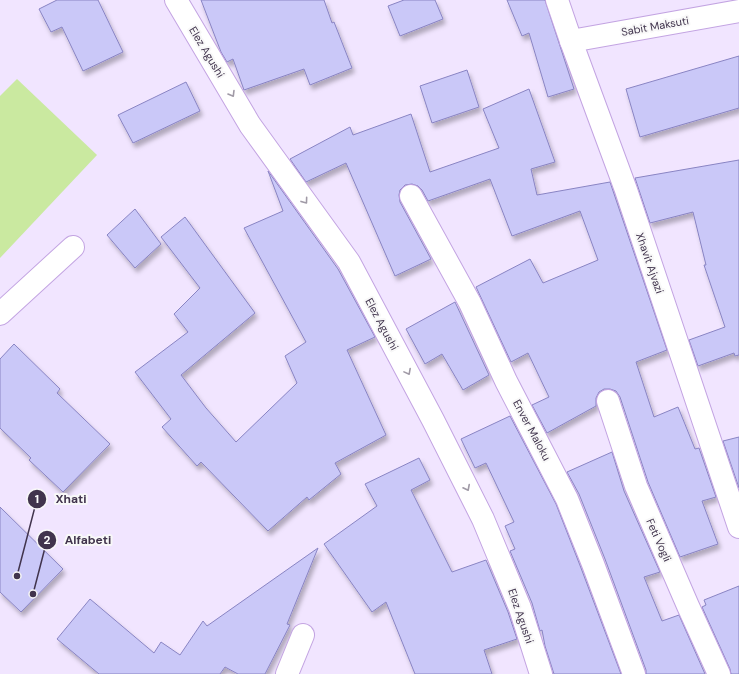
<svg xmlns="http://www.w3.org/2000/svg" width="739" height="674" viewBox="0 0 739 674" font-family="'DM Sans',sans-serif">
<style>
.park{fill:#cae9a0}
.building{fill:#cac8f8;stroke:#8984c3;filter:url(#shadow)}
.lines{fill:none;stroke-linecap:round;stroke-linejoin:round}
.minor-casing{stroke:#c3a4e2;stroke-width:24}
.minor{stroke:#fff;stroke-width:22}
.oneway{stroke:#a09aa6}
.labels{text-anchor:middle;stroke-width:4;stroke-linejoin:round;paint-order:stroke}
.street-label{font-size:11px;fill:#41344d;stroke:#f8f8f8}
.leader{fill:none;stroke:#41344d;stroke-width:1.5}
.callout-dot{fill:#41344d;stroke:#f8f8f8;stroke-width:1.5}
.mark-label{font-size:12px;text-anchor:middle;font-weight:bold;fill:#fff}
.callout-label{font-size:12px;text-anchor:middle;font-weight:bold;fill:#41344d;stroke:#f8f8f8;stroke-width:4;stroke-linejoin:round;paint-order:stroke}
</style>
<defs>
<filter id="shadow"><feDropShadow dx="2.5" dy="4.5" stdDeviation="2" flood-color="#0004"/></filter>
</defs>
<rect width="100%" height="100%" fill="#f1e5ff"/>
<path class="park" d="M17,79L97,155L0,258V96Z"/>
<g class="building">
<path d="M57,0H98L123,52L83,71L62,27L51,32L39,9Z"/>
<path d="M201,0H324L332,23L334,22L352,68L310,85L304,69L244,90L233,59L227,62L221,52Z"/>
<path d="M404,0H435L443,19L400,36L388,6Z"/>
<path d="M507,0H545L574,89L548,97L529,33L522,36Z"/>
<path d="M739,56V108L640,137L626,89Z"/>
<path d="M467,70L479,107L432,123L420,86Z"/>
<path d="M186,82L200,111L133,143L118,115Z"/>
<path d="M529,89L555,162L531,169L537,195L610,182L667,350L636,362L654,417L678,407L695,449L699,448L716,497L702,501L718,544L680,557L648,482L620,397L616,391L610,389H604L599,392L596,398V406L547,433L532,405L549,397L528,353L511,362L477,289L476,287L530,259L543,283L598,260L580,211L512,236L490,179L428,201L422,190L418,186L412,184L405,185L400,190L399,195L400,202L431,259L395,276L346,163L306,182L290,159L350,127L353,135L411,114L430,172L499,148L483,109Z"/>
<path d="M739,160V355L735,356L734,353L698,366L689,340L725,327L704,265H706L693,212L650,223L635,178Z"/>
<path d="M268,171L338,269L375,337L347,350L386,435L335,463L341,474L309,500L307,497L268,531L201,462L197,466L162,427L171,419L135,372L188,332L174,314L200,288L161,237L185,217L255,313L181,375L206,408L236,442L297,383L285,356L306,342L244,228L283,211Z"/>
<path d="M135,209L161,244L135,268L107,235Z"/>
<path d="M455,302L489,375L463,390L442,354L425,364L406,329Z"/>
<path d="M14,344L60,389L57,393L110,444L63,492L29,460L31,458L0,428V359Z"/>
<path d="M510,416L556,504L581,568L621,674H554L545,646L542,630L540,631L532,603L510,551L515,549L505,526L514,522L486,463L475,468L461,439Z"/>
<path d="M739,437V488L723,441Z"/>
<path d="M612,452L624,491L660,572L644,577L662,621L679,615L705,674H646V670L605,559L579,494L567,472Z"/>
<path d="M419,458L430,480L411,490L452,572L486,560L508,612L517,639L484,650L492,674H415L386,602L372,612L324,544L377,506L365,484Z"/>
<path d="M0,507L63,569L21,612L0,592Z"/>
<path d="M318,548L287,624L290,625L265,674H238L225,667L220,674H99L57,639L90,599L154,653L161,642L180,655L203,621L207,626Z"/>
<path d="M739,586V674H731L730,669L702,607L706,605L704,600Z"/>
</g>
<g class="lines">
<defs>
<g id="minor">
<path d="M176,0L250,125L349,262L433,420L483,519L520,608L541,674"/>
<path d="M557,0L571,41L626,190L739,527"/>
<path d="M571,41L739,11"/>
<path d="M411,196L470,303L506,381L567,499L593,564L634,674"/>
<path d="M0,314L73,247"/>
<path d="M608,401L636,486L688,606L719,674"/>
<path d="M287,674L303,635"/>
</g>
</defs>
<use href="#minor" class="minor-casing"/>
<use href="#minor" class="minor"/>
</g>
<defs><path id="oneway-chevron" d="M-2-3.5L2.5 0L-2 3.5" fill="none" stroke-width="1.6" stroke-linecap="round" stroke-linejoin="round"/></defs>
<g class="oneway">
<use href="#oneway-chevron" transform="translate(232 94) rotate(59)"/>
<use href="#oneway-chevron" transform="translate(305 201) rotate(54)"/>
<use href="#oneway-chevron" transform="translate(408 372) rotate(62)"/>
<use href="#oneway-chevron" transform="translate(467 488) rotate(63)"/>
</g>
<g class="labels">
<g class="street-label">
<text transform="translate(655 26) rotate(-10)" y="4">Sabit Maksuti</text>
<text transform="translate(207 52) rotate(59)" y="4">Elez Agushi</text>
<text transform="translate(650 263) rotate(71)" y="4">Xhavit Ajvazi</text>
<text transform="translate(382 324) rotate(62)" y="4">Elez Agushi</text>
<text transform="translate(532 430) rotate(62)" y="4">Enver Maloku</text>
<text transform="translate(659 540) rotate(66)" y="4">Feti Vogli</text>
<text transform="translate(521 616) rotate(71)" y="4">Elez Agushi</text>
</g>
</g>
<path class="leader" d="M17 576L37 499M33 594L47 540"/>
<g class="callout-dot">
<circle cx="17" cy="576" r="4"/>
<circle cx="33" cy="594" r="4"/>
<circle cx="37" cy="499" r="10"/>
<circle cx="47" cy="540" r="10"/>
</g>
<g class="mark-label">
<text x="37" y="503">1</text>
<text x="47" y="544">2</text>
</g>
<g class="callout-label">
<text x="71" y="503">Xhati</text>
<text x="88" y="544">Alfabeti</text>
</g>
</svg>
